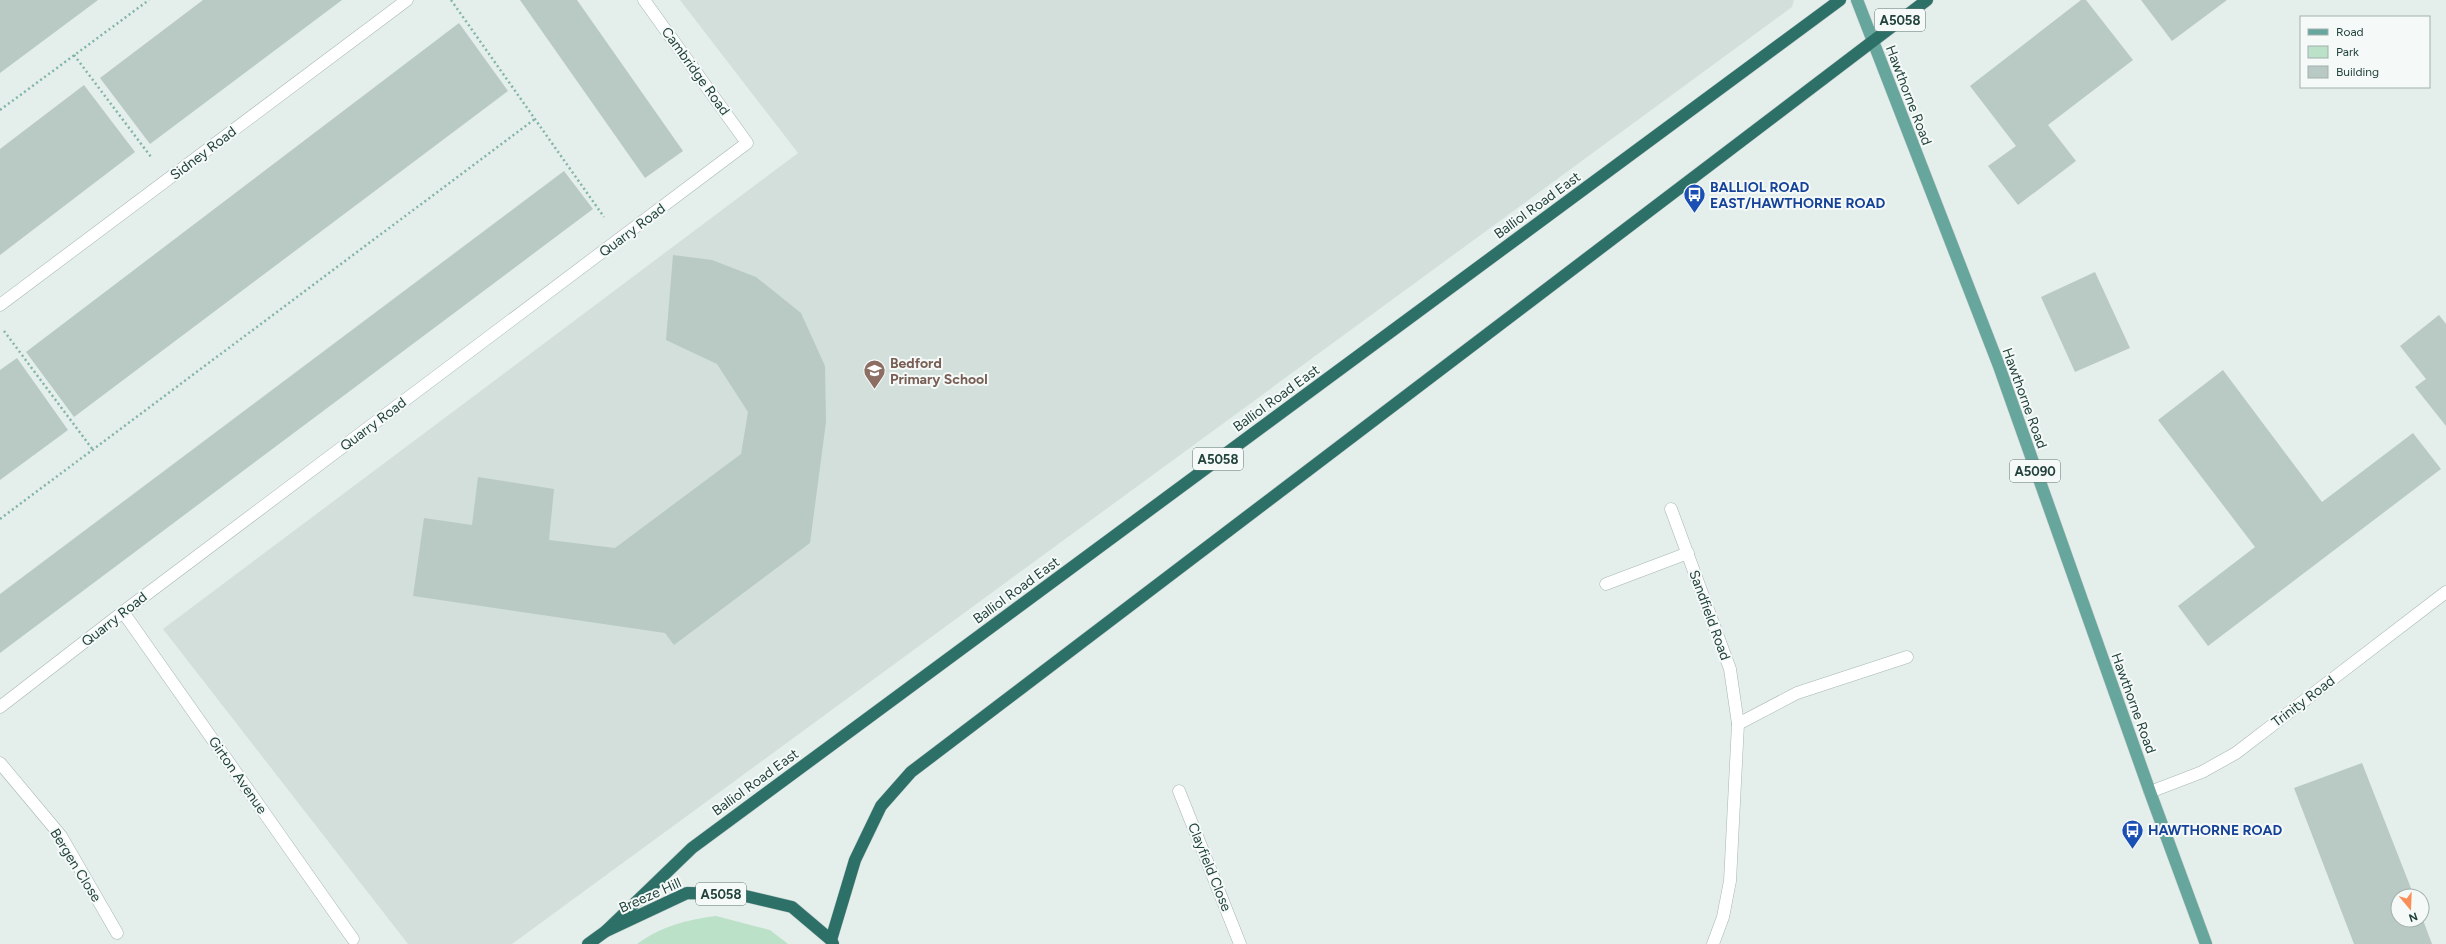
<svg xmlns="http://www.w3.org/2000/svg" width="2446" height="944" viewBox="0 0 2446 944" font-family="Figtree,sans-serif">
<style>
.built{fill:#d2dfda}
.green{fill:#bce1c9}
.building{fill:#b9cac4}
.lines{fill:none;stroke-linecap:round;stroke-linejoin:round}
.minor-casing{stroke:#a6b7b3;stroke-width:13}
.major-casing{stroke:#c1cac8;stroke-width:13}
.highway-casing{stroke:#c1cac8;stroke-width:13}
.path{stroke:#83b4a9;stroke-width:2.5;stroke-dasharray:2 3;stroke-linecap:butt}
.minor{stroke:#fff;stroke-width:12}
.major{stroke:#66a69c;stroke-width:12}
.highway{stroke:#2c7068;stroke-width:12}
.labels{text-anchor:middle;stroke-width:4;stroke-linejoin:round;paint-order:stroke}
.shield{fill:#f5faf8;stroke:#617974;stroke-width:1}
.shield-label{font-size:13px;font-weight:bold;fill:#22423c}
.street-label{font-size:14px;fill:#22423c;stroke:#f5faf8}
.transit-label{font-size:14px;font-weight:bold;fill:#164399;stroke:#f5faf8;text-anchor:start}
.education-label{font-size:14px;font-weight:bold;fill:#785e54;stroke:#f5faf8;text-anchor:start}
</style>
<rect width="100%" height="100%" fill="#e4eeeb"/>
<path class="built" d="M680,0H1794L1792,7L512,944H408L163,629L798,153Z"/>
<path class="green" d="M716,916L770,930L788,944H637C662,926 686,920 716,916Z"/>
<g class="building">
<path d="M0,0H98L0,73Z"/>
<path d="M203,0H342L150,144L100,78Z"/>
<path d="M520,0H577L683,151L645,178Z"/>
<path d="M2081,0H2086L2133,60L2048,125L2076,161L2018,205L1988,166L2016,146L1970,86Z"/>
<path d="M2141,0H2227L2172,41Z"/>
<path d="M459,23L508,91L74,417L26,352Z"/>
<path d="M84,85L135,152L0,255V149Z"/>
<path d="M564,171L593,209L0,653V594Z"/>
<path d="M673,255L712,260L756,277L801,313L825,366L826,422L810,543L674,645L665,633L413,596L424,518L472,525L478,477L554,489L549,540L615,548L741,454L748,412L717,364L666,340Z"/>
<path d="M2095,272L2130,348L2075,372L2041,297Z"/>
<path d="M2439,315L2446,324V426L2415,387L2426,379L2400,346Z"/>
<path d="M17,358L68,430L0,480V370Z"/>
<path d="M2223,370L2322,502L2413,433L2441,469L2208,646L2178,606L2255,547L2158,420Z"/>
<path d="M2362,763L2414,896H2398V920H2423L2432,944H2354L2294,788Z"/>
</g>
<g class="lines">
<defs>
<g id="minor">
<path d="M0,305L407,0"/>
<path d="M1671,509L1730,669L1738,724L1730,881L1723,917L1713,944"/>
<path d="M1606,584L1688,553"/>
<path d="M123,612L353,939"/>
<path d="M0,707L123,612L747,143L644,0"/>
<path d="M1738,724L1797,693L1907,657"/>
<path d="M0,763L61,836L117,933"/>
<path d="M1179,791L1240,944"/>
<path d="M2150,792L2202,772L2236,753L2446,592"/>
</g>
<path id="major" d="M1857,0L1999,366L2150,792L2206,944"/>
<g id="highway">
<path d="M606,931L692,848L1840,0"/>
<path d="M831,940L855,860L881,806L911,772L1927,0"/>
<path d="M588,944L606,931L687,893L737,894L792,907L831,940L833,944"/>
</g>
</defs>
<use href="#minor" class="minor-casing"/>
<use href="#major" class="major-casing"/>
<use href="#highway" class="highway-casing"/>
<g class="path">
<path d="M451,0L604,217"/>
<path d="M74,55L151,157"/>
<path d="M0,110L149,0"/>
<path d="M4,331L93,450"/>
<path d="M0,519L535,119"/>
</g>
<use href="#minor" class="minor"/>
<use href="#major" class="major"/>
<use href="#highway" class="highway"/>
</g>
<defs>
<symbol id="bus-pin" viewBox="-11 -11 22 30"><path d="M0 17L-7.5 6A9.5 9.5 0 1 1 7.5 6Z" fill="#1a4fb4" stroke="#f5faf8"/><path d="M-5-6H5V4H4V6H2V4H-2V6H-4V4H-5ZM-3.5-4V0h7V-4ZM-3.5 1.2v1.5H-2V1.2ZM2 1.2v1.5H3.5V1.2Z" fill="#fff"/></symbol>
<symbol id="school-pin" viewBox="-11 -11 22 30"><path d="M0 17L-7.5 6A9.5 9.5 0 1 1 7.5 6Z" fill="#8d6e63" stroke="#f5faf8"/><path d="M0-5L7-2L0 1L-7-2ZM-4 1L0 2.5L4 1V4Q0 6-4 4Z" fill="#fff"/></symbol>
</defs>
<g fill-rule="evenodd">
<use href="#bus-pin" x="1682" y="182" width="25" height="34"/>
<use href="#school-pin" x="862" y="358" width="25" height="34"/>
<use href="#bus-pin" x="2120" y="818" width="25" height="34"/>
</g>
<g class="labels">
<g class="shield">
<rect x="1875" y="9" width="50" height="22" rx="3"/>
<rect x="1193" y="448" width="50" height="22" rx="3"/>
<rect x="2010" y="460" width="50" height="22" rx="3"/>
<rect x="696" y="883" width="50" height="22" rx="3"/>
</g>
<g class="shield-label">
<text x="1900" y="25">A5058</text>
<text x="1218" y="464">A5058</text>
<text x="2035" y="476">A5090</text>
<text x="721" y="899">A5058</text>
</g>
<g class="street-label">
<text transform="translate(696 71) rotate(54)" y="5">Cambridge Road</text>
<text transform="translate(1909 95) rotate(69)" y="5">Hawthorne Road</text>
<text transform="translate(203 153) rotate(-37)" y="5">Sidney Road</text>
<text transform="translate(1537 205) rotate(-36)" y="5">Balliol Road East</text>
<text transform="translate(632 230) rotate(-37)" y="5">Quarry Road</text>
<text transform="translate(1276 398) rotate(-36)" y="5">Balliol Road East</text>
<text transform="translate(2025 398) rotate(70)" y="5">Hawthorne Road</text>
<text transform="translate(373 424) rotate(-37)" y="5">Quarry Road</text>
<text transform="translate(1016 590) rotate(-36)" y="5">Balliol Road East</text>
<text transform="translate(1710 615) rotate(70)" y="5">Sandfield Road</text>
<text transform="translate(114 619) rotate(-38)" y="5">Quarry Road</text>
<text transform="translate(2303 701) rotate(-37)" y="5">Trinity Road</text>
<text transform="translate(2134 703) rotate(70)" y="5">Hawthorne Road</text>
<text transform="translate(238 775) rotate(55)" y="5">Girton Avenue</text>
<text transform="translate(755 782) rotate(-36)" y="5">Balliol Road East</text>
<text transform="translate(76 865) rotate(58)" y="5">Bergen Close</text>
<text transform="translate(1210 867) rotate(68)" y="5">Clayfield Close</text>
<text transform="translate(650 895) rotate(-24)" y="5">Breeze Hill</text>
</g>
<g class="transit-label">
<text x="1710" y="192">BALLIOL ROAD<tspan x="1710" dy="16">EAST/HAWTHORNE ROAD</tspan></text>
<text x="2148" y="835">HAWTHORNE ROAD</text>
</g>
<g class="education-label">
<text x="890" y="368">Bedford<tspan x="890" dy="16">Primary School</tspan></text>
</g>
</g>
<rect x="2300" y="16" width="130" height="72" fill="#f5faf8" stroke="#a1b0ad"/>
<rect x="2308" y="29" width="20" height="6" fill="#66a69c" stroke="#a1b0ad"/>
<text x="2336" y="36" font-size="12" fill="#22423c">Road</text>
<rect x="2308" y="46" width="20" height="12" fill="#bce1c9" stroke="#a1b0ad"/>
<text x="2336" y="56" font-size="12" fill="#22423c">Park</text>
<rect x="2308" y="66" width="20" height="12" fill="#b9cac4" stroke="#a1b0ad"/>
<text x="2336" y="76" font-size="12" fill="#22423c">Building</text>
<g transform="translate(2410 908) rotate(161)"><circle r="19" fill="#f5faf8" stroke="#a1b0ad"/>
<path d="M0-3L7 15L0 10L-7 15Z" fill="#fa8e57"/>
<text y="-6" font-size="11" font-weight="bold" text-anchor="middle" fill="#22423c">N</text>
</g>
</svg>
